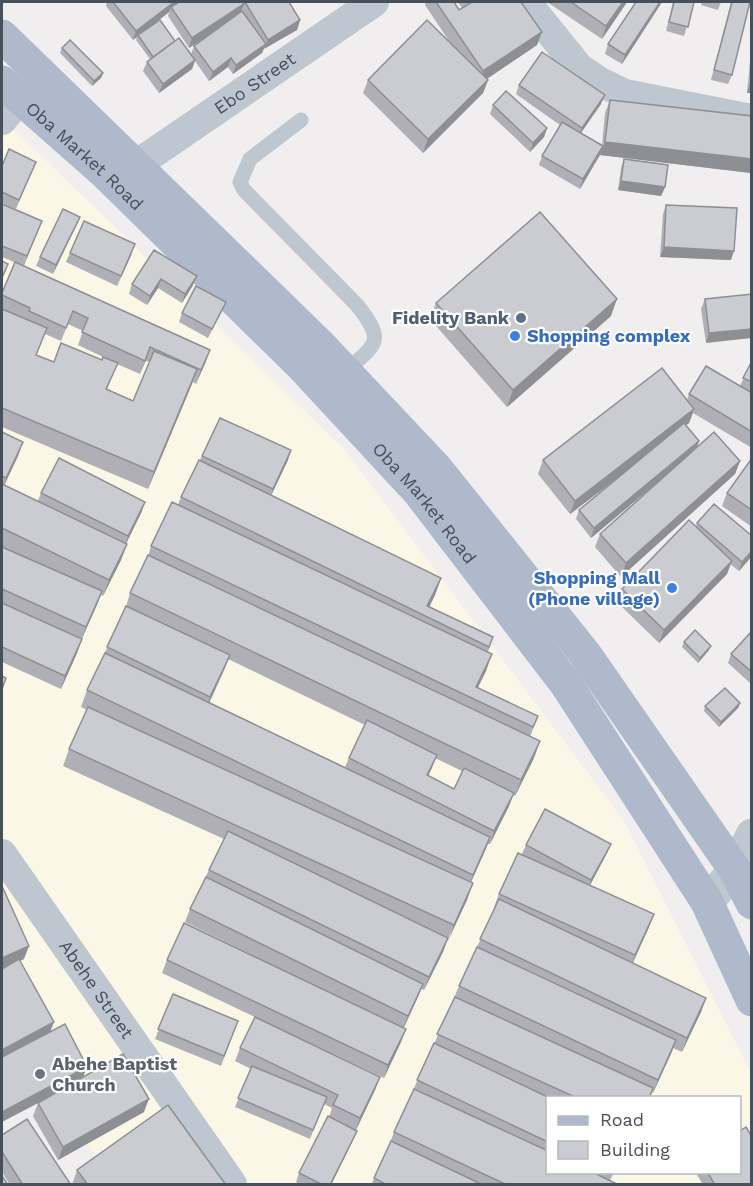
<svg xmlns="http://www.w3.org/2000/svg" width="753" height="1186" viewBox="0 0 753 1186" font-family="'Work Sans',sans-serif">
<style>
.commercial{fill:#fbf7e7;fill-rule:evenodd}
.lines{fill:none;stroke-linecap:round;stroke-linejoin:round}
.service{stroke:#bec7cf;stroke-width:15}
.minor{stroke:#bec7cf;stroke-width:30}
.tertiary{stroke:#bec7cf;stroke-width:33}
.primary{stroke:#aebacc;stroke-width:33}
.wall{fill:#afafb5;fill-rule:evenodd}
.shaded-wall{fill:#8e8f93}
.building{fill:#cbccd2;stroke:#8e8f93;stroke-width:1.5}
.service-dot{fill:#5c6f8a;stroke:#fff;stroke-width:2}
.shop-dot{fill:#3f7fe0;stroke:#fff;stroke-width:2}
.worship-dot{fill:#6b7280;stroke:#fff;stroke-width:2}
.labels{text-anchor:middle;stroke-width:4.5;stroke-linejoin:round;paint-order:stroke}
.street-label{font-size:18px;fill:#464f5a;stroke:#fff}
.service-label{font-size:18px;font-weight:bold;fill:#4e5e75;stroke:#fff;text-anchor:end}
.shop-label{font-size:18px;font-weight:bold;fill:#366cbe;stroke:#fff;text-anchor:start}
.worship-label{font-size:18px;font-weight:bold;fill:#5b616d;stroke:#fff;text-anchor:start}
</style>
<rect width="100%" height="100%" fill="#f0eeee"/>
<path class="commercial" d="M2,118L345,450L624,821L751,1073V1184H117L2,1031ZM548,1098H740V1172H548Z"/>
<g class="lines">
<path class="service" d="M301,120L250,159L240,182L244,190L357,305C386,342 377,343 345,372"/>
<g class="minor">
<path d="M526,2L579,68L600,82L625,94L752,119"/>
<path d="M2,120L19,99"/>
<path id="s1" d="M136,165L374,2"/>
<path id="s2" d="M2,854L232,1184"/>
</g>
<path class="tertiary" d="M707,902L735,870L752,835"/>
<g class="primary">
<path d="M2,36L320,345L436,468L585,654L735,870L752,903"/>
<path id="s3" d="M2,82L105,173L302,366L418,491L566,684L707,902L752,1000"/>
</g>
</g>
<g class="wall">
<path d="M107,2H289L300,20L297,30L264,48L262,53L233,74L228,67L209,81L195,61L192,69L159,93L143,71L147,62L150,59L136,40L137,37L133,40L106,6ZM169,12L168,16L189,48L216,30L194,46L191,54L175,41L156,22Z"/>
<path d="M426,2H454L459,10L462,8L458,2H521L542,32L537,45L487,79L488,80L483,93L423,153L363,93L368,80L451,44L425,5Z"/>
<path d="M547,2H627L602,39Z"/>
<path d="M662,2L622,64L605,54L608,44Z"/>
<path d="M673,2H694L684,36L666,31Z"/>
<path d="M702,2H721L718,10L701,5Z"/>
<path d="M731,2H750L732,75L728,84L711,80Z"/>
<path d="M752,39V93H747Z"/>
<path d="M62,48L103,73L101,78L92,86L60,53Z"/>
<path d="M519,85L601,104L581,133L602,145L605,113L610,100L752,116L751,173L600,155L601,151L580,189L539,165L542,156L560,125L516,94Z"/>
<path d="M493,105L547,128L544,137L530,152L490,114Z"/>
<path d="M624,159L665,187L661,196L618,190L621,168Z"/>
<path d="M36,162L16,209L2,203V166Z"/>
<path d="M2,204L42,221L24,266L2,257Z"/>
<path d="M666,205L731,260L660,257L663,214Z"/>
<path d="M80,217L76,226L53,274L36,266L40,257Z"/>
<path d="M154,250L193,285L182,303L158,288L147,305L129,294L132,284Z"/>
<path d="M70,253L132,254L117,286L66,262Z"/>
<path d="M15,262L210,350L196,384L193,382L148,489L2,427V293ZM68,324L83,331L78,345L103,357L102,360L54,362L36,355L45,334L61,341ZM146,361L150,362L133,401L107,390L117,364L140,374Z"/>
<path d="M752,294L706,343L701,309L705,299Z"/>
<path d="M226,302L222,311L208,338L179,322L182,313Z"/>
<path d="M436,303L611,316L507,407L430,319Z"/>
<path d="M752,361V448L693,413L689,423L686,425L699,441L697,447L740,461L735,474L621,577L595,547L600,534L660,480L591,538L576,519L579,510L622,475L570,514L538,474L543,460L687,400L689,394L740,386Z"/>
<path d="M2,432L18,456L4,485L38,501L41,493L142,511L126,543L127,544L121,560L103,596L101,595L82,639L77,653L61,689L2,662Z"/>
<path d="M202,456L288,460L271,495L441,578L435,595L429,606L493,637L488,652L486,671L478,688L538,716L530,737L534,758L515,796L513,795L509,806L490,844H488L471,882L467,900L447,941L443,952L424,990L421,989L404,1028L401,1042L384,1078L162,973L167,960L295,976L185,922L190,909L224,839L63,766L69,749L87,710L81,707L87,690L125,610L130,593L148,557L151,546L178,505L181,497ZM228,659L365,725L349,758L345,767L209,702ZM435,758L462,771L454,789L428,776Z"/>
<path d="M752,458V527L722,506L727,493Z"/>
<path d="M697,523L752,536V556L739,571L730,564L727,574L659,643L617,602L622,589L696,526Z"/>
<path d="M752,631V682L750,683L728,663L731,654Z"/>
<path d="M684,642L709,650L698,663L682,647Z"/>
<path d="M740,703L738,708L719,727L704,711L705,706Z"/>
<path d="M611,844L607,853L590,885L654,914L649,927L633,963L706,998L701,1012L682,1052L673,1048L653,1093L652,1092L650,1098H548V1173H614L610,1180L619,1185H371L388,1148L394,1132L434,1044L459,986L495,908L494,907L499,894L522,854L526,845Z"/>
<path d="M2,886L24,959L20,961L50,1032L83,1077L144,1112L58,1160L33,1116L38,1103Z"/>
<path d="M173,994L238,1021L221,1066L155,1039Z"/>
<path d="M240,1048L380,1077L375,1090L356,1130L357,1131L353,1140L331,1185H300L296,1182L299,1173L329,1117L332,1108L324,1104L310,1139L235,1107L251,1069L235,1061Z"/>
<path d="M2,1135L71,1185H10L2,1172Z"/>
<path d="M77,1170L226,1185H72Z"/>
<path d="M696,1173H740L752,1185H703Z"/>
</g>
<g class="shaded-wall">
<path d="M174,2H183L171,7L169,12L139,36L138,35L137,37L133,40L136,31Z"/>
<path d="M623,2H627L602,39L606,26Z"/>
<path d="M660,2H662L622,64L625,55Z"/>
<path d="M244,4L240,14L189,48L192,38Z"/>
<path d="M300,20L297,30L264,49L268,40Z"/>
<path d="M542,32L537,45L479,84L483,71Z"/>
<path d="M266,44L262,53L233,74L236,65Z"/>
<path d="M231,58L228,67L209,81L213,72Z"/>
<path d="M195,60L192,69L159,93L163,84Z"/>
<path d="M103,73L101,78L92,86L94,81Z"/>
<path d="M488,80L483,93L423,153L428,139Z"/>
<path d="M750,83H752V93H747Z"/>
<path d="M605,95L601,104L578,137L582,128Z"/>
<path d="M547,128L544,137L530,152L533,143Z"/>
<path d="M605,142L752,159V172L751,173L600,155Z"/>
<path d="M603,146L600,155L580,189L583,179Z"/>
<path d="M621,181L665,187L661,196L618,190Z"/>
<path d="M80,217L76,226L53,274L56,265Z"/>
<path d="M664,247L734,251L731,260L660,257Z"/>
<path d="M197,276L193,285L182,303L185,294Z"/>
<path d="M161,279L158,288L147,305L150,296Z"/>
<path d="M617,299L611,316L507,407L513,390Z"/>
<path d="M752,329V338L706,343L709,333Z"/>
<path d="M210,350L205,364L196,384L201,370Z"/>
<path d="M197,369L191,386L148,489L154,472Z"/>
<path d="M694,409L689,423L570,514L575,501Z"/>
<path d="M699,441L696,450L591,538L594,528Z"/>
<path d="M23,442L18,456L2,490L6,478Z"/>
<path d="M291,450L288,460L270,498L273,489Z"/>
<path d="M740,461L735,474L621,577L626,563Z"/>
<path d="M145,502L142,511L125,546L128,536Z"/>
<path d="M127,544L121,560L103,596L109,580Z"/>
<path d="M752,551V556L739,571L742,562Z"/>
<path d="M732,561L727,574L659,643L664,630Z"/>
<path d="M441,578L435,595L425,616L427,606Z"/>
<path d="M102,591L97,605L81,640L86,627Z"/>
<path d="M82,639L77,653L61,689L65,676Z"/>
<path d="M711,646L709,650L698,663L700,658Z"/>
<path d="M492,654L486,671L472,698L476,687Z"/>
<path d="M230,655L225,668L206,710L210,697Z"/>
<path d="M740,703L738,708L719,727L721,722Z"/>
<path d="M540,741L534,758L515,796L521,780Z"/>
<path d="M437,755L432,768L422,788L427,775Z"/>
<path d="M514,793L509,806L490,844L494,831Z"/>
<path d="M490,837L484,853L467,891L473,875Z"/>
<path d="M611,844L607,853L588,889L591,880Z"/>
<path d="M473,883L467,900L448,941L454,925Z"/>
<path d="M654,914L649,927L630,968L635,955Z"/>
<path d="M448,938L443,952L424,990L429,977Z"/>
<path d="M29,946L24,959L2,969V958Z"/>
<path d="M423,984L418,997L403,1029L408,1016Z"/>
<path d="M706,998L701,1012L682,1052L687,1038Z"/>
<path d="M54,1022L49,1035L2,1061V1050Z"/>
<path d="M406,1029L401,1042L384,1078L388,1065Z"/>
<path d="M676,1040L671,1054L653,1093L658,1080Z"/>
<path d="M87,1067L82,1080L2,1122V1112Z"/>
<path d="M380,1077L375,1090L355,1132L360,1118Z"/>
<path d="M149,1099L144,1112L58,1160L63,1147Z"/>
<path d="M357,1131L353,1140L331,1185H330Z"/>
</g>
<g class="building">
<path d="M113,2H174L136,31Z"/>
<path d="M179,2H242L244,4L192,38L171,7Z"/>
<path d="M245,2H289L300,20L268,40Z"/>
<path d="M436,2H454L459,10L472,2H521L542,32L483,71Z"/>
<path d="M571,2H623L606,26Z"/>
<path d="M636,2H660L625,55L608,44Z"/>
<path d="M674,2H694L688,27L669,22Z"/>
<path d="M732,2H750L732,75L714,70Z"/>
<path d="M242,11L266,44L236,65L231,58L213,72L194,46Z"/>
<path d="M160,20L175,41L153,57L138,35Z"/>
<path d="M427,20L488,80L428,139L368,80Z"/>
<path d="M179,38L195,60L163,84L147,62Z"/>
<path d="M70,40L103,73L94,81L62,48Z"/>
<path d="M542,52L605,95L582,128L519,85Z"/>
<path d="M506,91L547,128L533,143L493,105Z"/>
<path d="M610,100L752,116V159L605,142Z"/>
<path d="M562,122L603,146L583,179L542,156Z"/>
<path d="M9,149L36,162L19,200L2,192V166Z"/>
<path d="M624,159L668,165L665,187L621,181Z"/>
<path d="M2,204L42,221L27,256L2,246Z"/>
<path d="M666,205L737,208L734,251L664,247Z"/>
<path d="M63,209L80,217L56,265L40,257Z"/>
<path d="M540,212L617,299L513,390L436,303Z"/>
<path d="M84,221L135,244L121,276L70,253Z"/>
<path d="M154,250L197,276L185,294L161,279L150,296L132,284Z"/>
<path d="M2,261L8,264L2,278Z"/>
<path d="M15,262L210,350L201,370L150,347L145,361L82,332L88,318L73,311L66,328L29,311L30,308L2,295V293Z"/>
<path d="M196,286L226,302L212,329L182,313Z"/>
<path d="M752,294V329L709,333L705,299Z"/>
<path d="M2,309L47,328L36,355L54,362L61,343L102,360L103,357L118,363L106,389L133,401L154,351L197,369L154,472L2,408Z"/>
<path d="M752,361V382L743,378Z"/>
<path d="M706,366L752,393V432L689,394Z"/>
<path d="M662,368L694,409L575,501L543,460Z"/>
<path d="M220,418L291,450L273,489L202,456Z"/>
<path d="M684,423L699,441L594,528L579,510Z"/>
<path d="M2,432L23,442L6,478L2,476Z"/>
<path d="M714,432L740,461L626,563L600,534Z"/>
<path d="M59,458L145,502L128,536L41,493Z"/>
<path d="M752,458V510L727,493Z"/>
<path d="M199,460L441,578L427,606L493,637L489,647L181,497Z"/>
<path d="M2,484L127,544L109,580L2,528Z"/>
<path d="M172,502L492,654L476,687L538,716L533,727L151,546Z"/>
<path d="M714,504L752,536V551L742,562L697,523Z"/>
<path d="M689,520L732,561L664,630L622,589Z"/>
<path d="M2,547L102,591L86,627L2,589Z"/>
<path d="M148,555L540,741L521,780L130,593Z"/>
<path d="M2,603L82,639L65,676L2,647Z"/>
<path d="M126,606L230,655L210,697L107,647Z"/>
<path d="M695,630L711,646L700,658L684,642Z"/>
<path d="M752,631V672L731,654Z"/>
<path d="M105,653L490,837L473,875L87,690Z"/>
<path d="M2,676L6,678L2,689Z"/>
<path d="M725,688L740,703L721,722L705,706Z"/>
<path d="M88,707L473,883L454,925L69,749Z"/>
<path d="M367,720L437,755L427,775L454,789L464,768L514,793L494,831L349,758Z"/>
<path d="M545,809L611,844L591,880L526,845Z"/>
<path d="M228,831L448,938L429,977L209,870Z"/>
<path d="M518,853L654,914L635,955L499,894Z"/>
<path d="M206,877L423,984L408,1016L190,909Z"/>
<path d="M2,886L29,946L2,958Z"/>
<path d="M499,899L706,998L687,1038L480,939Z"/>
<path d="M184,923L406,1029L388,1065L167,960Z"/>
<path d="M477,947L676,1040L658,1080L459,986Z"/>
<path d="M19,959L54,1022L2,1050V969Z"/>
<path d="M173,994L238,1021L224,1056L158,1029Z"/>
<path d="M455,997L653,1088L649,1098H577L437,1034Z"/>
<path d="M255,1017L380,1077L360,1118L333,1105L338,1095L240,1048Z"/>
<path d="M65,1024L87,1067L2,1112V1057Z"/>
<path d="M434,1043L550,1098H548V1142L417,1080Z"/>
<path d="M123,1054L149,1099L63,1147L38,1103Z"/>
<path d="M252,1066L327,1097L313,1130L238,1098Z"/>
<path d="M414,1089L548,1151V1173H594L619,1185H507L394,1132Z"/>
<path d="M168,1105L226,1185H88L77,1170Z"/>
<path d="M328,1116L357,1131L330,1185H323L299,1173Z"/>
<path d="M27,1119L71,1185H23L2,1152V1135Z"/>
<path d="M746,1127L752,1137V1185H715L708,1173H740V1131Z"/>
<path d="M391,1141L483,1185H387L374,1178Z"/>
<path d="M2,1176L8,1185H2Z"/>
</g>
<circle class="service-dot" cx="521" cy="318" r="6"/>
<g class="shop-dot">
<circle cx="515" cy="336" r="6"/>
<circle cx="672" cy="588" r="6"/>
</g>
<circle class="worship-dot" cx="40" cy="1074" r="6"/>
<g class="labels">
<g class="street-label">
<text dy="6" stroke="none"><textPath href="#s1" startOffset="144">Ebo Street</textPath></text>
<text dy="6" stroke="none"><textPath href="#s3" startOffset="111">Oba Market Road</textPath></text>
<text dy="6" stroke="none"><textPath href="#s3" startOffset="597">Oba Market Road</textPath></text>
<text dy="6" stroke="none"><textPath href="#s2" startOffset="165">Abehe Street</textPath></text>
</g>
<g class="service-label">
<text x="509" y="324">Fidelity Bank</text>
</g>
<g class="shop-label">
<text x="527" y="342">Shopping complex</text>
<text x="660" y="584" text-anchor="end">Shopping Mall<tspan x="660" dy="21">(Phone village)</tspan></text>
</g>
<g class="worship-label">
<text x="52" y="1070">Abehe Baptist<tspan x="52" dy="21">Church</tspan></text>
</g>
</g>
<rect width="753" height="1186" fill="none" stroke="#464f5a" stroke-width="6"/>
<rect x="546" y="1096" width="195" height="78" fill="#ffffff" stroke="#b5b9bd" stroke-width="1.5"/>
<rect x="558" y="1116" width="30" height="9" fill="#aebacc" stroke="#b5b9bd" stroke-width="1.5"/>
<text x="600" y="1126" font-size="18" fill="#464f5a">Road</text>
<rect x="558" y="1141" width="30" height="18" fill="#cbccd2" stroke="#b5b9bd" stroke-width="1.5"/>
<text x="600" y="1156" font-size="18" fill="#464f5a">Building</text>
</svg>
